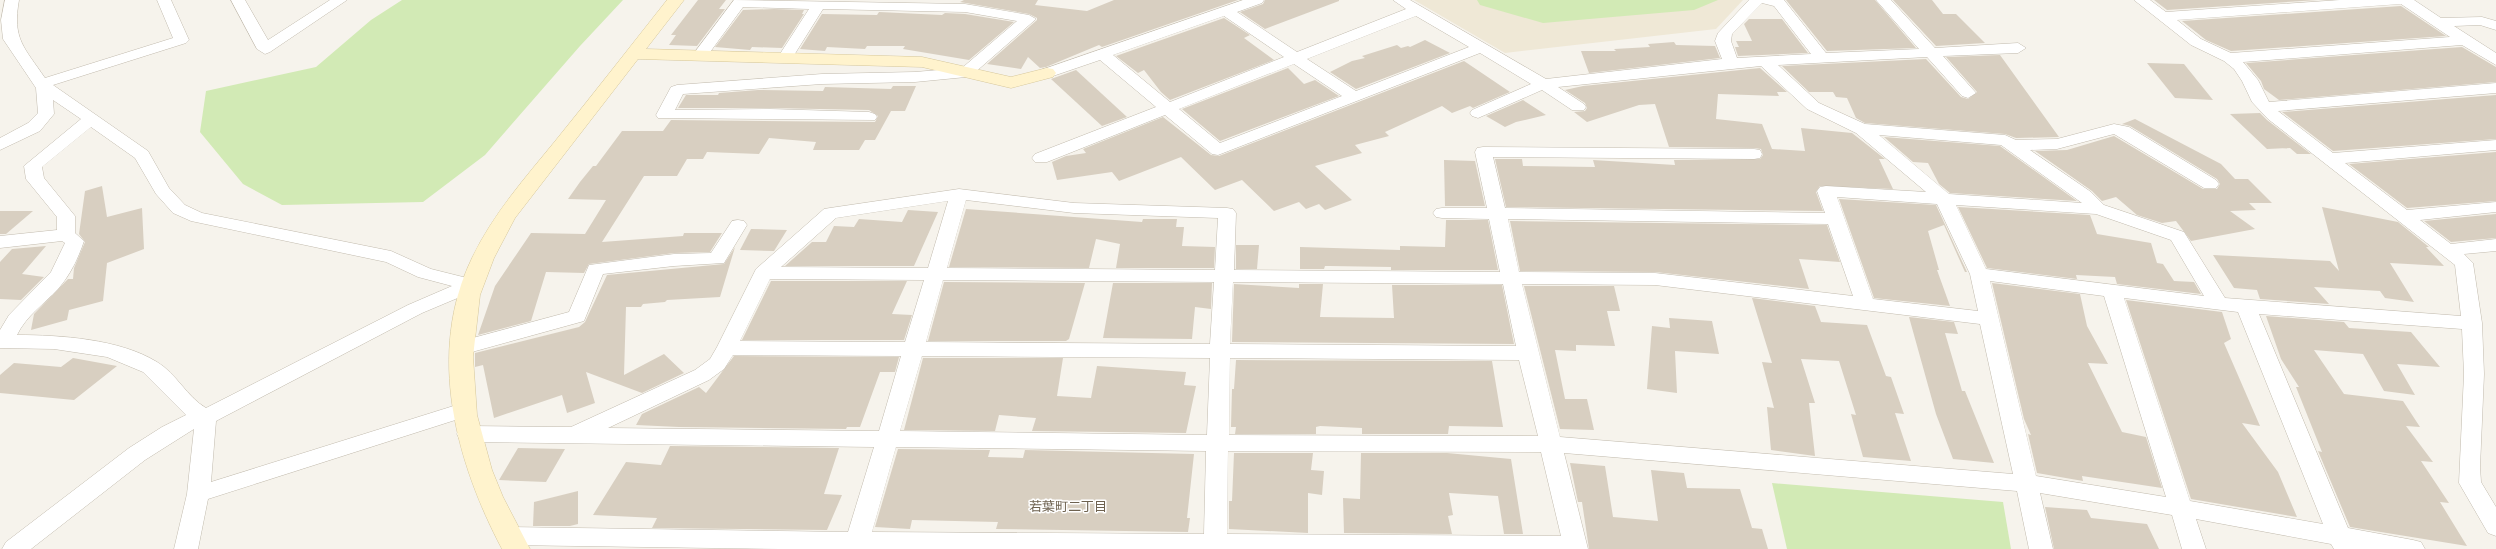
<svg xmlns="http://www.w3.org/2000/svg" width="2496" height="549" viewBox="0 0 2496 549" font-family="Raleway,'Noto Sans JP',sans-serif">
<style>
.education{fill:#efe8d6}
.green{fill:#d2eab5}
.building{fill:#d8cfc1}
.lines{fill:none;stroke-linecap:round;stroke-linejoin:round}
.street-casing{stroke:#c2bbae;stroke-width:1}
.secondary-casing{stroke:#d6c79b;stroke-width:1}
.street{fill:#fff;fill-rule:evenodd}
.secondary{fill:#fff3cd;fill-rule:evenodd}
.labels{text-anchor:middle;stroke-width:3;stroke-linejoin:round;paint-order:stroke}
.near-neighbourhood-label{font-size:13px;fill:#6e6250;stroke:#fff}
</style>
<rect width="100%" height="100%" fill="#f6f3ec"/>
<path class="education" d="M1414,0H1743L1716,29L1505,53Z"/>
<g class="green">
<path d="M402,0H623L580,46L485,155L423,202L282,205L243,184L200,132L206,91L316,67L371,20Z"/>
<path d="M1477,0H1718L1694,10L1543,23L1480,5Z"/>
<path d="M1772,483L2003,502L2011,549H1787Z"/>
</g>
<g class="building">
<path d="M698,0H726L719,9H725L697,46L669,45L676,35H671Z"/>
<path d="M964,0H1038L1035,5L1087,11L1114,0H1238L1102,47L1099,45L1046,67L1040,68L1028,57L1021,69L987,64L1037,20V18L1029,14L960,2Z"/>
<path d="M1265,0H1339V1L1265,29L1240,12L1263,4Z"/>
<path d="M1786,0H1875L1916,48L1827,51Z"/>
<path d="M1893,0H1932L1943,14H1956L1985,43L1936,46Z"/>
<path d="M2154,0H2318L2167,10Z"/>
<path d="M2401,6L2446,36L2231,51L2206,40L2182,21Z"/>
<path d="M774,9L804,10L802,14H804L782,48L752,47L750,50L715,47L743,10Z"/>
<path d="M879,12L942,15L945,13L965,14L1014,22L969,60L903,49L905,46H867L865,49L827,47L825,51L800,49L822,14L877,15Z"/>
<path d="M1224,18L1250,35L1244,38L1274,60L1170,100L1161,92L1144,70L1138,73L1116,56Z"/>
<path d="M1749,19H1782L1808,53L1738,56L1735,47H1739L1736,41H1752L1744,24Z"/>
<path d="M1425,40L1450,53L1356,89L1330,72L1352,61L1365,58L1362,56L1397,45L1401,48L1408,46L1410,47Z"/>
<path d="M1674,42L1676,45L1715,46L1720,58L1589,73L1581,51H1616L1614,49L1650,47L1648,44Z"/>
<path d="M2462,47L2496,67V82L2279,100L2264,89L2261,81L2246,63Z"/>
<path d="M2000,55L2059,137L2016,138L2005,134L1865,123L1856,118L1847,98L1836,97L1833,92H1809L1782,66L1926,59L1961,97L1968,99L1977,92L1946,57Z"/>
<path d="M1464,61L1510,92L1473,108L1470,106L1452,113L1442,106L1385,132L1389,136L1355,145L1362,153L1315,166L1352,200L1325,210L1319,204L1306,209L1299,202L1274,211L1242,180L1215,190L1181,157L1119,181L1112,172L1057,180L1052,162L1066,156L1086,153L1083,149L1163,117L1211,155L1219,156Z"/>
<path d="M2147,63L2184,64L2213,100L2175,98Z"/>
<path d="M1288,68L1304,84L1315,80L1339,96L1220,141L1182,109Z"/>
<path d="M1760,68L1787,92H1777L1779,96L1718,94L1716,119L1762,124L1772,149L1805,151L1801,128L1852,133L1885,159H1879L1893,189L1820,186L1816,192L1823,211L1506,207L1495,159H1522L1523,166L1595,167L1593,160L1675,165L1674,160L1760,159L1763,155L1761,149L1754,148L1669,147L1655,104L1639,105L1587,122L1574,112L1585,111L1587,108L1585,103L1565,90L1583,86Z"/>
<path d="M1076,70L1127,117L1102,126L1051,79Z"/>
<path d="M893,86H916L905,111H891L875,140H865L859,150H813L816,142L769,138L759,154L707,152L703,159H687L677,176H644L602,242L683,236L684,233H722L710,252L674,253L589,264L584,273L546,272L531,321L478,335L495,286L531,233L585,234L606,200L568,199L580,182L593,166H596L622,131H663L671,120L875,122L878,116L869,110L770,108H678L686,95H718L719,93L758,90L823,91L825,87L891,89Z"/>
<path d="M2496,95V139L2333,151L2282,112Z"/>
<path d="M1523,100L1546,115L1516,122L1505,127L1486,116Z"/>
<path d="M2260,113L2267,120L2311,154H2297L2290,148L2267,149L2230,114Z"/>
<path d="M2135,119L2221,164L2235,179H2248L2272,203H2249L2256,210L2230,211L2255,229L2191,241L2176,221L2162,223L2137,215L2116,197L2102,201L2092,191L2035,151L2067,150L2114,136L2203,189H2217L2220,184L2217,179L2130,126L2122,124Z"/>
<path d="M1884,137L2000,146L2077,201L1950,193L1939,184L1928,163L1913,162Z"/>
<path d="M2496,152V201L2407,208L2349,164Z"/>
<path d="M1444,160L1475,161L1485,206H1445Z"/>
<path d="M102,186L107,217L142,208L144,249L107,263L103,301L69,310L67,320L31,330L34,314L68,279H73L74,268L85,242L79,234L85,191Z"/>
<path d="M1839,199L1936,205L1967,272H1965L1944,225L1928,231L1939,270H1937L1950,306L1874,298Z"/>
<path d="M1958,207L2090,215L2097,234L2151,243L2157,263L2163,264L2174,281L2194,282L2201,294L2117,284L2115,277L2076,275L2077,279L1987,268Z"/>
<path d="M2322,207L2398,222L2429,247H2426L2444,266L2390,263L2414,302L2385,298L2380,291L2314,287L2329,304L2260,299L2257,290L2234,288L2213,255L2330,261L2339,271Z"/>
<path d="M966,209L1142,222L1143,219H1177L1176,227H1184L1182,246L1215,247L1214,268H1116L1120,244L1096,239L1089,268L949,267Z"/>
<path d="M908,210L938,212L914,266H785L812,242H826L834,226L854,227L859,219L902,222Z"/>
<path d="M0,211H33L6,234H0Z"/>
<path d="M2496,214V238L2451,242L2424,221Z"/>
<path d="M1446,220H1488L1498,270H1391V267L1330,266H1325L1324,269H1300V247L1400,250V246L1445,247Z"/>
<path d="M1510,221L1827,225L1840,262L1799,259L1809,289L1655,272L1520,271Z"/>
<path d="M751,229L787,230L774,251L740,250Z"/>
<path d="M1236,245H1259L1257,269H1236Z"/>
<path d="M46,246L22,274L44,277L21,300L0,299V262L12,249Z"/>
<path d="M735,247L720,297L667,300L665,302L643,304L641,307H626L624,375L664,354L684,373L642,393L586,372L595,403L567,413L562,395L494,418L483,365L475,367V353L579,327L585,322L607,275L724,264Z"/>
<path d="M771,281H907L892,314L912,315L904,340H742Z"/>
<path d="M944,282L1085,283L1069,339L1066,341H928Z"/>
<path d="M1113,283H1212L1211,309L1195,307L1192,339L1103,338Z"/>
<path d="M1992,283L2080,294L2087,326L2108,364L2088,363L2122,432L2146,437L2162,488L2082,476L2083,481L2037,473L2028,434L2031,435L2024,419Z"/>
<path d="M1234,284L1299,288V284H1323L1320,317L1394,318L1392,285H1502L1514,344L1232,342Z"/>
<path d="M1524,286H1614L1620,311H1607L1615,346L1576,345V351L1555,350L1565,399H1587L1594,430L1560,429Z"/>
<path d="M1752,298L1815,306L1821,322L1867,325L1886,376L1891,377L1904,414L1895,413L1911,461L1863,457L1851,414L1856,415L1839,361L1801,359L1815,403H1809L1815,456L1771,450L1767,407L1774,408L1762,362L1772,363Z"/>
<path d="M2126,300L2222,312L2231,339L2224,343L2260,426L2242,423L2278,472L2297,517L2191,499Z"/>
<path d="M2266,316L2344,322L2349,328L2411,332L2440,367L2397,364L2415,395L2384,391L2363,354L2314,350L2344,394L2403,401L2420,427L2406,426L2433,462L2421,461L2449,503L2440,502L2467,546L2350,527L2318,451L2322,452L2296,387H2299L2281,359Z"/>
<path d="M1909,317L1954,322L1958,334L1945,333L1962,391H1965L1994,463L1953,459L1936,414Z"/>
<path d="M1669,318L1712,321L1719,354L1675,351L1677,393L1647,389L1652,326L1670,328Z"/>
<path d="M734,356L899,357L895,372H880L860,427H847L846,429L679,427L636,425L642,414L699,387L706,393Z"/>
<path d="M73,358L117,366L74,400L0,393V375L14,363L61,367Z"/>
<path d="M923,358H1063L1057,396L1091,398L1097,366L1186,372L1184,385L1196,386L1186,433L1032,431L1036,418L999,415L995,431L904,430Z"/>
<path d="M1236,360L1492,361L1503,427L1449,426L1448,434H1362V428L1320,426L1316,427V434H1235L1236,427H1231L1232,389H1234Z"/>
<path d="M670,446L839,448L824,494L842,495L827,530L652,528L657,518L593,515L626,462L661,465Z"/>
<path d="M518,448L565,449L546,482L499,480Z"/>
<path d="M898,449L990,450L988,457L1023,458L1025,450L1194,454L1187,518H1190L1188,532L996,529L998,522L912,520L910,529L875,527Z"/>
<path d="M1234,453H1313L1311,470L1324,471L1322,495L1308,493V533L1229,529V501H1232Z"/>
<path d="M1361,453H1447L1511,459L1523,534H1504L1498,496L1449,493L1453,515L1448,516L1452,534L1344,533L1343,498L1360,499Z"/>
<path d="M1570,463L1605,466L1613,517L1658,521L1651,470L1684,473L1687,488L1740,489L1752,528L1762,529L1768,549H1589L1582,502H1578Z"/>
<path d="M578,491V524L570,526H533L534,502Z"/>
<path d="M2045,507L2087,510L2091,518L2147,524L2159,549H2054Z"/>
</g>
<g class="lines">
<defs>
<g id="street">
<path d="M5,0H19C12,39 24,47 45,78L173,38L157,0H171L189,40L186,43L53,85L148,151L169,188L185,205L202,213L391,251L431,269L479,281L482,285L479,289L422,313L216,421L211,482L463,403L471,405L474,410L471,415L208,499L198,549H174L187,494L194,429L145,460L31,549H2L6,542L129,448L162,427L186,415L143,372L107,357L54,349L0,348V330L9,315L51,272L65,243L62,241L0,248V236L57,230V217L26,179L24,166L81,119L53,100L54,114L40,131L0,150V138L28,123L38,113L36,88L3,39L1,20ZM91,127L135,158L156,194L173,213L191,221L386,262L418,277L452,286L408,305L206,408C187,397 176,373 157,362C120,339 60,335 17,335C26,316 44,304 58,289C70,275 78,259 84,241L75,233V216L44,178L42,167Z"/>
<path d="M231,0H245L268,40L330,0H347L270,52L265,54L257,49Z"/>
<path d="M734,0L965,4L1029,15L1036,19L972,75L966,77L915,82L822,84L683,94L675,110L770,109L869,112L875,114L877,117L875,120L658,118L656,115L671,87L677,85L822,74L915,72L962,68L1017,21L965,12L823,9L791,60L786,62L778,57L809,9L743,7L705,59H695L692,56Z"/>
<path d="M1243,0H1264L1262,3L1237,12L1297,52L1406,9L1393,0H1410L1546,79L1722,59L1715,41L1718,33L1749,0H1784L1826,53L1919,49L1876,0H1891L1935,48L2018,43L2026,48L2018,53L1943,56L1976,93L1968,98L1962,96L1927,57L1778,65L1819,103L1865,124L2005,135L2016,140L2057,139L2114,124L2129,127L2216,180L2219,184L2216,188H2204L2114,134L2057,149L2030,150L2091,192L2104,205L2184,232L2225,298L2461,316L2455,265L2268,119L2252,102L2242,81L2234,69L2224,61L2191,45L2134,0H2150L2166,12L2340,0H2414L2441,18L2482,17L2496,21V30L2480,25L2454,26L2496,53V65L2462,45L2243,62L2258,80L2269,102L2496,83V93L2278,111L2333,153L2496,140V150L2345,163L2407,210L2496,202V212L2420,220L2451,244L2496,239V251L2464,254L2473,263L2482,323L2484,374L2480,467L2481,482L2496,507V536L2488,533L2459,483L2464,374L2462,329L2259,314L2348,528L2413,540L2421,542L2425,549H2334L2331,544L2196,519L2206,549H2182L2172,515L2040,493L2053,549H2029L2017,491L1564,453L1588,549H780L508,545L500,542L496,536L500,530L508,527L848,532L874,447L468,442L460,440L457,434L460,428L468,426L571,427L695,370L710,359L717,347L756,269L824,209L830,208L959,189L1074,203L1227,208L1233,209L1236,213L1234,270L1500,272L1489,219L1442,218L1436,217L1433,213L1436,209L1442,208H1487L1475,152L1477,148L1483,147L1754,149L1760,150L1762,154L1760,158L1754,159L1493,157L1505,208L1825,213L1817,191L1820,187L1826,186L1926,192L1856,133L1807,109L1761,66L1558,87L1584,104L1586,107L1584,110H1572L1542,90L1478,118L1472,116L1470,113L1472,110L1531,84L1480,53L1218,155L1212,154L1165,115L1047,162H1035L1032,158L1035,154L1156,107L1100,60L1047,78L1041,76L1039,73L1041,70ZM1762,3L1774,6L1811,54L1737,58L1731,41L1732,34ZM2401,4L2450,37L2231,53L2201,39L2177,20ZM1224,16L1284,57L1170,102L1113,55ZM1416,16L1469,47L1356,91L1307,59ZM1294,64L1342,96L1220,143L1179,109ZM1879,135L2001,145L2082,203L1949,194ZM1837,197L1937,204L1970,274L1978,311L1873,299ZM966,200L1074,213L1218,218L1215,270L947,268ZM948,201L928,268L781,267L836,218ZM1956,205L2096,214L2171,240L2204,296L1986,269ZM1508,219L1828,224L1853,296L1655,273L1519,272ZM770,279L924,280L905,342L740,341ZM943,280L1214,282L1210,344L926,342ZM1990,281L2104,296L2166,497L2036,476ZM1233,282L1503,284L1516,346L1230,344ZM1522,284L1655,285L1980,324L2013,474L1560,437ZM2124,298L2238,312L2323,524L2190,501ZM733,355L901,356L879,431L608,428L709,380L724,369ZM922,356L1210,358L1207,435L900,431ZM1230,358L1519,360L1538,436L1229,435ZM896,447L1206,451L1204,534L872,532ZM1228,451L1541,452L1561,536L1227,534Z"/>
<path d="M738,220L744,221L747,225L724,263L674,266L603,274L584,321L461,355L454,353L451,348L454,343L569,312L589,265L674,254L711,253L732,221Z"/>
</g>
<path id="secondary" d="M667,0H684L646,49L922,57L1011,77L1047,68L1053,69L1056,73L1053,77L1011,88L922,67L638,59L515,218L494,258L480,295L473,357L477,415L492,470L503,497L530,549H502C456,462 426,353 472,258C493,214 525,178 556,140C594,93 630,47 667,0Z"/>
</defs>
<use href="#street" class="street-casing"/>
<use href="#secondary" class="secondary-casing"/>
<use href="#street" class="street"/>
<use href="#secondary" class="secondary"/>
</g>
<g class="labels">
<g class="near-neighbourhood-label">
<text x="1068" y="511">若葉町二丁目</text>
</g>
</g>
</svg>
